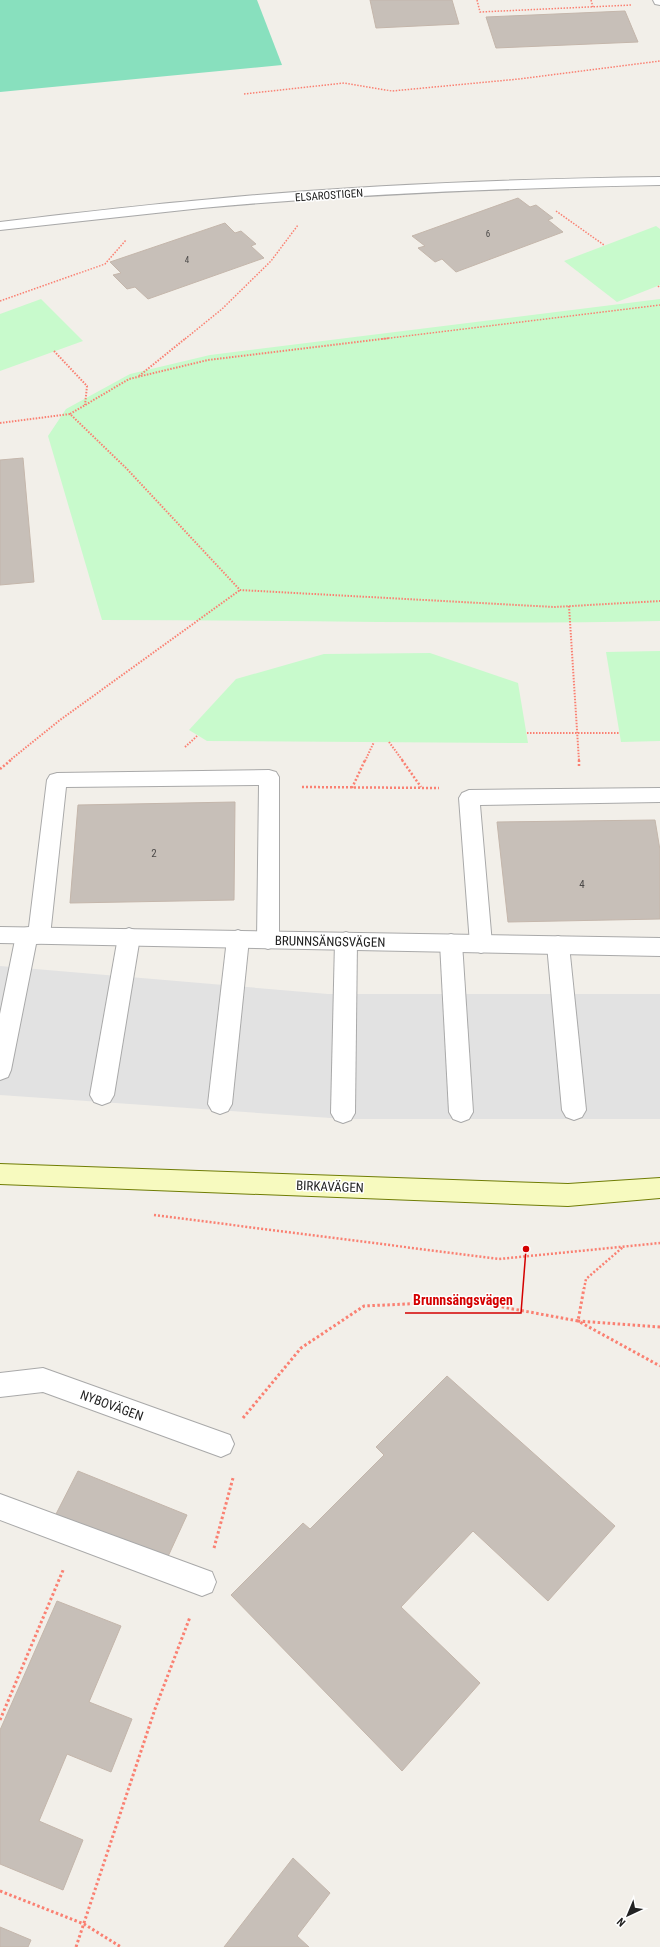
<svg xmlns="http://www.w3.org/2000/svg" width="660" height="1947" viewBox="0 0 660 1947" font-family="'Roboto Condensed',sans-serif">
<style>
.park{fill:#c8facc}
.pitch{fill:#88e0be}
.parking{fill:#e2e2e2}
.building{fill:#c7bfb8;stroke:#c4b6ab}
.lines{fill:none;stroke-linecap:round;stroke-linejoin:round}
.lane-casing{stroke:#a9a9a9;stroke-width:2}
.street-casing{stroke:#a9a9a9;stroke-width:2}
.secondary-casing{stroke:#707d05;stroke-width:2}
.path-far3{stroke:#fa8072;stroke-width:1.5;stroke-dasharray:1.5 1.5;stroke-linecap:butt}
.path-far2{stroke:#fa8072;stroke-width:2;stroke-dasharray:1.5 1.5;stroke-linecap:butt}
.path-far1{stroke:#fa8072;stroke-width:2.5;stroke-dasharray:2 2;stroke-linecap:butt}
.path{stroke:#fa8072;stroke-width:3;stroke-dasharray:2.5 2.5;stroke-linecap:butt}
.lane{fill:#fff;fill-rule:evenodd}
.street{fill:#fff;fill-rule:evenodd}
.secondary{fill:#f7fabf;fill-rule:evenodd}
.labels{text-anchor:middle;stroke-width:3;stroke-linejoin:round;paint-order:stroke}
.far-number-label{font-size:9px;fill:#4b4948}
.far-street-label{font-size:11px;fill:#222;stroke:#fff}
.number-label{font-size:11px;fill:#4b4948}
.street-label{font-size:13px;fill:#222;stroke:#fff}
.leader{fill:none;stroke:#d40000;stroke-width:1.5}
.callout-dot{fill:#d40000;stroke:#fff;stroke-width:1.5}
.callout-label{font-size:14px;text-anchor:middle;font-weight:bold;fill:#d40000;stroke:#fff;stroke-width:3;stroke-linejoin:round;paint-order:stroke}
</style>
<rect width="100%" height="100%" fill="#f2efe9"/>
<g class="park">
<path d="M656,226L660,229V285L617,302L564,261Z"/>
<path d="M41,299L83,341L0,371V314Z"/>
<path d="M660,299V621C474,625 288,620 102,620L48,436L66,409L130,374L210,355Z"/>
<path d="M660,651V741L621,742L606,652Z"/>
<path d="M430,653L518,683L528,743L207,741L189,730L236,679L324,654Z"/>
</g>
<path class="pitch" d="M0,0H257L282,65L0,92Z"/>
<path class="parking" d="M0,966L328,994H660V1119H345L0,1095Z"/>
<g class="building">
<path d="M370,0H452L459,24L376,28Z"/>
<path d="M625,11L638,42L496,48L486,17Z"/>
<path d="M518,198L530,207L536,205L553,218L548,220L563,232L456,272L442,259L435,262L418,248L425,246L412,236Z"/>
<path d="M225,223L235,233L241,231L256,244L251,246L264,258L148,299L135,287L127,289L113,275L121,273L110,262Z"/>
<path d="M23,458L34,582L0,585V460Z"/>
<path d="M235,802L234,900L70,903L78,805Z"/>
<path d="M655,820L660,850V919L508,922L497,822Z"/>
<path d="M447,1376L615,1526L548,1601L473,1531L401,1607L480,1683L402,1771L231,1595L303,1523L310,1529L384,1455L376,1447Z"/>
<path d="M78,1471L187,1515L165,1563L54,1518Z"/>
<path d="M57,1601L121,1626L89,1702L132,1719L111,1772L67,1754L39,1821L83,1840L63,1890L0,1864V1730Z"/>
<path d="M293,1858L330,1893L297,1936L309,1947H224Z"/>
<path d="M0,1927L31,1940L28,1947H0Z"/>
</g>
<g class="lines">
<defs>
<g id="lane">
<path d="M660,177V185C507,188 354,194 202,208C134,215 67,223 0,230V222C67,214 134,206 202,200C354,185 507,179 660,177Z"/>
<path d="M269,770L276,772L279,777V940L276,946L268,949L260,946L257,940L259,785L66,787L50,936L47,942L36,944L11,1070L8,1077L0,1080V1014L16,935L19,929L29,927L47,780L50,775L57,773Z"/>
<path d="M660,788V802L480,805L492,944L489,950L481,953L473,950L470,944L459,798L462,793L469,790Z"/>
<path d="M129,928L137,931L140,937L114,1095L110,1102L102,1105L94,1102L90,1095L118,937L121,931Z"/>
<path d="M238,930L246,933L249,939L232,1104L228,1111L220,1114L212,1111L208,1104L227,939L230,933Z"/>
<path d="M346,932L354,935L357,941L355,1113L351,1120L343,1123L335,1120L331,1113L335,941L338,935Z"/>
<path d="M451,934L459,937L462,943L473,1112L469,1119L461,1122L453,1119L449,1112L440,943L443,937Z"/>
<path d="M558,936L566,939L569,945L586,1110L582,1117L574,1120L566,1117L562,1110L547,945L550,939Z"/>
<path d="M0,1494L212,1572L216,1582L212,1592L202,1596L0,1520Z"/>
</g>
<g id="street">
<path d="M653,0H660V5L655,4Z"/>
<path d="M0,927L660,938V956L0,943Z"/>
<path d="M43,1368L230,1435L234,1444L230,1453L221,1457L43,1392L0,1397V1373Z"/>
</g>
<path id="secondary" d="M0,1164L568,1184L660,1178V1198L568,1206L0,1184Z"/>
</defs>
<use href="#lane" class="lane-casing"/>
<use href="#street" class="street-casing"/>
<use href="#secondary" class="secondary-casing"/>
<g class="path-far3">
<path d="M477,0L480,12L632,5"/>
<path d="M591,0L593,7"/>
<path d="M244,94L344,83L392,91L519,79L660,61"/>
<path d="M556,211L604,245"/>
<path d="M658,286L660,288"/>
<path d="M0,301L105,264L126,240"/>
<path d="M185,339L222,309L271,261L298,225"/>
<path d="M382,339L660,305"/>
</g>
<g class="path-far2">
<path d="M54,351L87,386L85,405"/>
<path d="M139,376L186,338"/>
<path d="M70,414L129,379L208,360L390,338"/>
<path d="M0,423L70,414L127,469L240,590L554,607L660,601"/>
<path d="M569,606L579,761"/>
<path d="M527,733H620"/>
<path d="M389,742L403,761"/>
<path d="M185,747L197,736"/>
<path d="M9,761L60,720L240,590"/>
<path d="M365,761L374,742"/>
</g>
<g class="path-far1">
<path d="M402,760L421,787"/>
<path d="M579,760V766"/>
<path d="M0,769L11,760"/>
<path d="M302,787L439,788"/>
<path d="M352,788L365,760"/>
<path d="M154,1215L499,1259L660,1243"/>
<path d="M584,1289L586,1279L623,1247"/>
</g>
<g class="path">
<path d="M660,1327L578,1321L660,1366"/>
<path d="M243,1418L301,1348L364,1306L470,1301L578,1321L584,1288"/>
<path d="M214,1548L233,1478"/>
<path d="M0,1720L64,1568"/>
<path d="M0,1891L84,1924L121,1947"/>
<path d="M76,1947L155,1709L190,1617"/>
</g>
<use href="#lane" class="lane"/>
<use href="#street" class="street"/>
<use href="#secondary" class="secondary"/>
</g>
<g class="labels">
<g class="far-number-label">
<text x="488" y="237">6</text>
<text x="187" y="263">4</text>
</g>
<g class="far-street-label">
<text transform="translate(329 195) rotate(-4)" y="4">ELSAROSTIGEN</text>
</g>
<g class="number-label">
<text x="154" y="857">2</text>
<text x="582" y="888">4</text>
</g>
<g class="street-label">
<text transform="translate(330 941) rotate(1)" y="5">BRUNNSÄNGSVÄGEN</text>
<text transform="translate(330 1186) rotate(2)" y="5">BIRKAVÄGEN</text>
<text transform="translate(112 1405) rotate(20)" y="5">NYBOVÄGEN</text>
</g>
</g>
<path class="leader" d="M526 1249L521 1313H405"/>
<circle class="callout-dot" cx="526" cy="1249" r="4"/>
<g class="callout-label">
<text x="463" y="1305">Brunnsängsvägen</text>
</g>
<g transform="translate(628 1915) rotate(224)" stroke="#ffffff" stroke-width="3" paint-order="stroke">
<path d="M0-3L7 15L0 10L-7 15Z" fill="#222222"/>
<text y="-6" font-size="11" font-weight="bold" text-anchor="middle" fill="#222222">N</text>
</g>
</svg>
